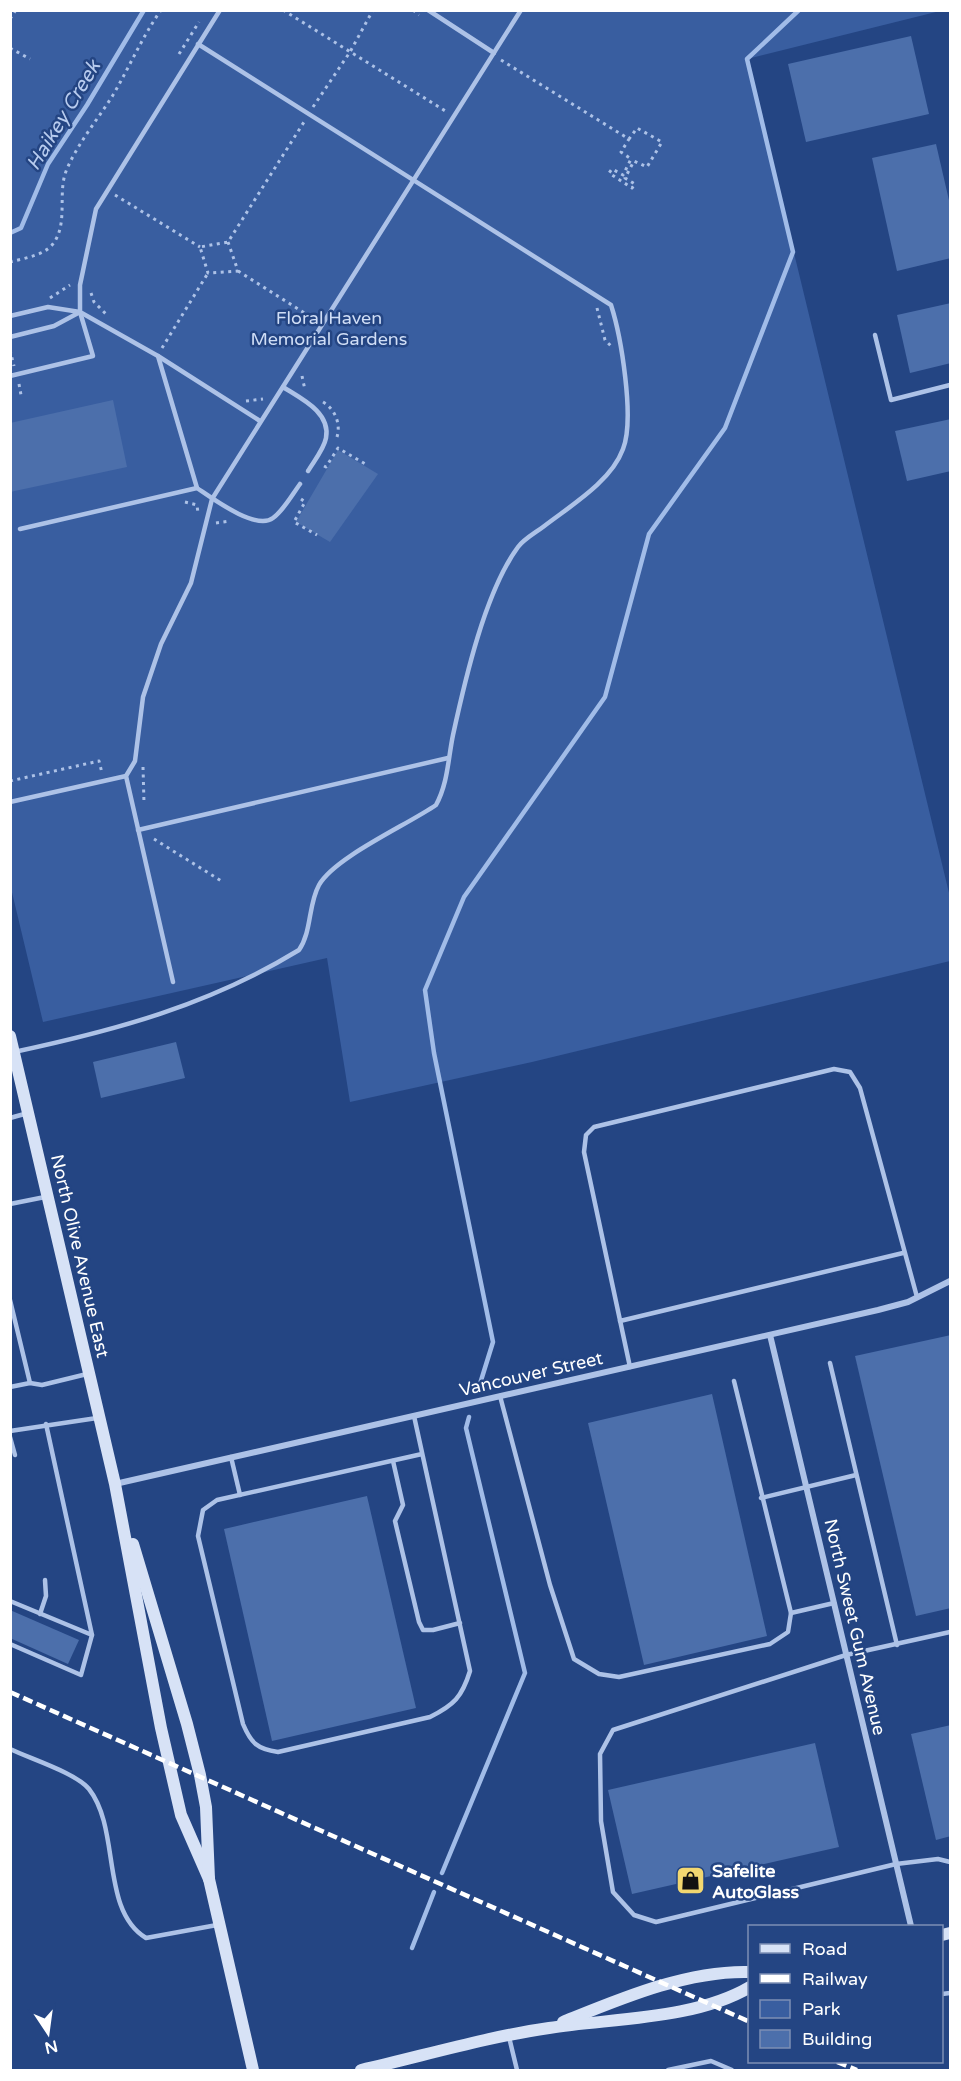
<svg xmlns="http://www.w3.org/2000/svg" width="961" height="2081" viewBox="0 0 961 2081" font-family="'Varela Round',sans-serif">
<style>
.green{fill:#395ea0}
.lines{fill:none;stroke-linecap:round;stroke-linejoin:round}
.stream{stroke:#a1bce8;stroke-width:4.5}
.building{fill:#4c6fab}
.path{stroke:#adc2e7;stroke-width:3;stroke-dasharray:3 4.5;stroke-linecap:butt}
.lane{stroke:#adc2e7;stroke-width:4.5}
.street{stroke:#adc2e7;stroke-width:6}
.secondary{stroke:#d7e2f6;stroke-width:12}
.rail{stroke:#fff;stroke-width:4.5;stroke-dasharray:10 4.5;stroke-linecap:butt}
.labels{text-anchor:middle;stroke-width:5;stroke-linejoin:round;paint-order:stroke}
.park-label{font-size:18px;fill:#d0def6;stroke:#244583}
.street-label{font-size:18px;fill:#fff;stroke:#244583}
.poi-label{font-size:18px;font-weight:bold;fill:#fff;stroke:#244583;text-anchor:start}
.water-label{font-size:20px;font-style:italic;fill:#b8ccef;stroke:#244583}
</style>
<rect width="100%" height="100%" fill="#244583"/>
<path class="green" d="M10,11H940L747,59L950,897V961L532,1062L350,1102L327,958L43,1022L10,884Z"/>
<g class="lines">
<g class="stream">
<path d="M10,233L21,228L48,164L87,105L144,10"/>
<path d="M479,1387L493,1342L434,1053L425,990L464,897L605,697L649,534L725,428L793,252L747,59L799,10"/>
<path d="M442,1873L525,1673L466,1428L469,1417"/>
<path d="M412,1948L434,1892"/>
</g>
</g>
<g class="building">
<path d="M911,36L929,114L806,142L788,64Z"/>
<path d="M936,144L951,209V258L897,271L872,158Z"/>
<path d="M951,303V363L910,373L897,315Z"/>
<path d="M113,400L127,467L10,492V423Z"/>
<path d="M951,419V471L907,481L895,431Z"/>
<path d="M338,450L378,474L330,542L296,522Z"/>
<path d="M176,1042L185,1078L101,1098L93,1062Z"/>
<path d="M951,1335V1608L916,1616L855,1356Z"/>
<path d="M712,1394L767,1636L644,1665L588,1423Z"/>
<path d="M367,1496L416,1708L272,1741L224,1529Z"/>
<path d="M10,1610L79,1640L68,1664L10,1638Z"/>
<path d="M951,1725V1836L936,1840L911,1734Z"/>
<path d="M815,1743L839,1847L632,1894L608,1790Z"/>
</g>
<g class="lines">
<g class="path">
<path d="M283,10L447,112"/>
<path d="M413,10L419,15"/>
<path d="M10,19L16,10"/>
<path d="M10,48L30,59"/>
<path d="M179,54L199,22"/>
<path d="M501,60L629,139L637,128L662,142L647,167L634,161L625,178L635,184L632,188L609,173L612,169L623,175L631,159L621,152L629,139"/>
<path d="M313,107L350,52L373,10"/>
<path d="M115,195L200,247"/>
<path d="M228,242L238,271L208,273L200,247L228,242L304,122"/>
<path d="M10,262C25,258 47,255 55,241C68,220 57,191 67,169C78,143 98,119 113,95C130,66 141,39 161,10"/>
<path d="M238,271L314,319"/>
<path d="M91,293L94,302L106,314"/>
<path d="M50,298L70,285"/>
<path d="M597,308L605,340L611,346"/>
<path d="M162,348L208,273"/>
<path d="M10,350L14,366"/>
<path d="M302,376L305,390"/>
<path d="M19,384L21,395"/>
<path d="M246,401L263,399"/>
<path d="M323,402C335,409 341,424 337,437"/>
<path d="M324,466L326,467L338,448L367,465"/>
<path d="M301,499L305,502L294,522L317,535"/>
<path d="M185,502L197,505L198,513"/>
<path d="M216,523L230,521"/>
<path d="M143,767L144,803"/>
<path d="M10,781L99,761L102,773"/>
<path d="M154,839L223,882"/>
</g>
<g class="lane">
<path d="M220,10L96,209L80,285V312L158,356L260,421"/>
<path d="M428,10L494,53"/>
<path d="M10,316L48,307L80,312"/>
<path d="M875,335L891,400L950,385"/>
<path d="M10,337L54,326L80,312"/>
<path d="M158,356L197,488C212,498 256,531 273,518C284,510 292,495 300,484"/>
<path d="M10,376L93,356L80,312"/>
<path d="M283,387C300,398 331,412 326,438C324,449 314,461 308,471"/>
<path d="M20,529L197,488"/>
<path d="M10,802L126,776"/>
<path d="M138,830L448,758"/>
<path d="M173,982L126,776L135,761L143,697L161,644L191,583L212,499L521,10"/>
<path d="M14,1052C117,1030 209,1005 299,950C312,931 308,905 319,885C335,857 407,825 436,805C448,783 448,759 453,735C465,680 485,592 518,547C524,539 535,533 543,527C570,506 611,482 623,449C635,419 621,336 611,305L198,44"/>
<path d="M10,1118L28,1113"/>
<path d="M10,1204L45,1197"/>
<path d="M10,1300L30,1383L42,1385L87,1374"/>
<path d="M620,1321L903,1253"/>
<path d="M830,1363L897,1645"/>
<path d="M630,1367L584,1152L586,1135L594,1127L834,1069L850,1072L860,1088L917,1297"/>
<path d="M734,1381L791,1613"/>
<path d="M10,1387L30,1383"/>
<path d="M500,1396L550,1585L574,1659L599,1674L619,1677L770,1644L788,1632L791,1613L834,1603"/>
<path d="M414,1416L470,1671C462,1697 454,1705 430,1717L278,1752C257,1749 251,1743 243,1724L198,1536L203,1510L217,1500L422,1454"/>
<path d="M10,1431L97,1418"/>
<path d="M10,1437L15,1455"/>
<path d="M231,1457L240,1495"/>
<path d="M393,1461L403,1505L395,1521L419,1622L423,1630H433L460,1623"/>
<path d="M761,1498L856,1475"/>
<path d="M10,1601L92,1635L46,1424"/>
<path d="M40,1614L46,1596L45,1580"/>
<path d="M950,1632L846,1655L613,1730L600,1754L601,1821L613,1892L634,1915L656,1922L896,1864L938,1859L950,1862"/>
<path d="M10,1644L81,1675L92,1635"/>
<path d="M10,1749C31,1759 76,1773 89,1789C121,1830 100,1910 146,1938L217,1925"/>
<path d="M942,1994L950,1993"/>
<path d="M509,2037L517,2070"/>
<path d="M668,2070L711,2061L732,2070"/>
</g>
<g class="street">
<path d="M770,1335L911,1926"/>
<path d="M115,1484L878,1310L908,1302L950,1281"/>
</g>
<g class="secondary">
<path d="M10,1036L115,1484L161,1728L181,1815L209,1879"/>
<path d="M133,1544L187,1724L200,1775L206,1807L209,1879L253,2070"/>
<path d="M942,1935L950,1933"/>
<path d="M563,2022C620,1999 687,1970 750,1972"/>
<path d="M361,2070C423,2056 486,2037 549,2028C612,2018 694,2020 750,1987"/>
</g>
<g class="rail">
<path d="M10,1692L750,2022"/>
<path d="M837,2062L857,2070"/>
</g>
</g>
<defs>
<symbol id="shop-square" viewBox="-11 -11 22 22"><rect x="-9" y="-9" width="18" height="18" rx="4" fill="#f2d770" stroke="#244583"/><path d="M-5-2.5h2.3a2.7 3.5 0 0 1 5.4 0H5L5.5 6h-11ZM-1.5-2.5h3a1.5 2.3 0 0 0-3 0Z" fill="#111"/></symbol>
</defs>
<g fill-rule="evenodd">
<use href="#shop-square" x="674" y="1864" width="33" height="33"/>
</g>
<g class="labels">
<g class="park-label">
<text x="329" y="324">Floral Haven<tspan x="329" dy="21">Memorial Gardens</tspan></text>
</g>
<g class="street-label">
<text transform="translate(80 1256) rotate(77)" y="6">North Olive Avenue East</text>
<text transform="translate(531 1374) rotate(-13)" y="6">Vancouver Street</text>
<text transform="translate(855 1627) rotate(77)" y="6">North Sweet Gum Avenue</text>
</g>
<g class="poi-label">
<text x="712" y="1877">Safelite<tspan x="712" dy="21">AutoGlass</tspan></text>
</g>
<g class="water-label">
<text transform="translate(63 115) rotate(-59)" y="7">Haikey Creek</text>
</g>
</g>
<rect width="961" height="2081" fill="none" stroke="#ffffff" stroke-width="24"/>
<rect x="748" y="1925" width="195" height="138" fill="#244583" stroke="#7c8fb5" stroke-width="1.5"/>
<rect x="760" y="1944" width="30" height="9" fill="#d7e2f6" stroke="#7c8fb5" stroke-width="1.5"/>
<text x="802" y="1955" font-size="18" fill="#ffffff">Road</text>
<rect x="760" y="1974" width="30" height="9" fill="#ffffff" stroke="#7c8fb5" stroke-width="1.5"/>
<text x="802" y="1985" font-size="18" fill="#ffffff">Railway</text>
<rect x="760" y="2000" width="30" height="18" fill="#395ea0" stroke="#7c8fb5" stroke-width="1.5"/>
<text x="802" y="2015" font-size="18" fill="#ffffff">Park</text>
<rect x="760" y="2030" width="30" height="18" fill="#4c6fab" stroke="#7c8fb5" stroke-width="1.5"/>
<text x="802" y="2045" font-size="18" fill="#ffffff">Building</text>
<g transform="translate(48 2033) rotate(167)" stroke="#244583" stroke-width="4.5" paint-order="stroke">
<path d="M0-4.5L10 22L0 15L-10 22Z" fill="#ffffff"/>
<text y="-9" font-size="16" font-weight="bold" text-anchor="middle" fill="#ffffff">N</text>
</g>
</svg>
